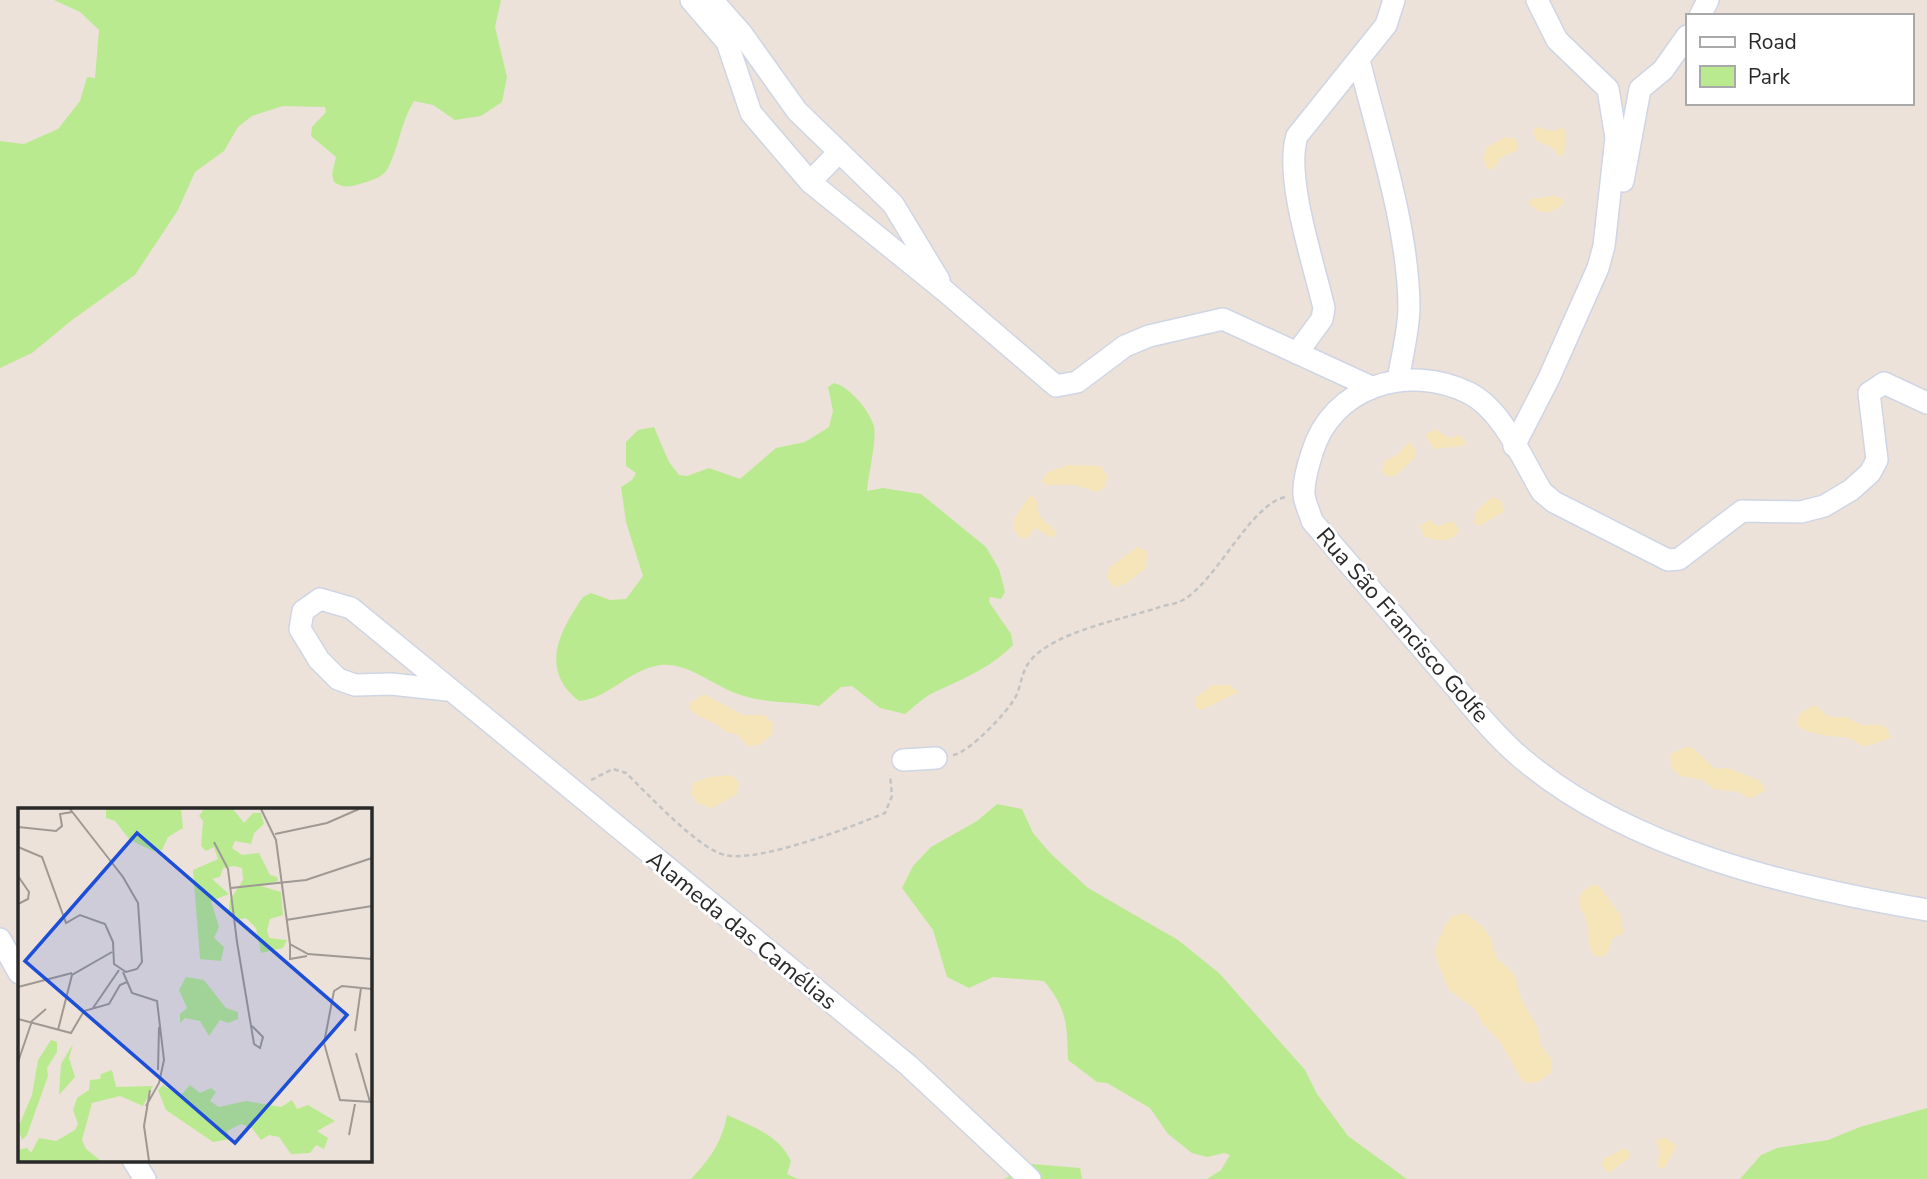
<svg xmlns="http://www.w3.org/2000/svg" width="1927" height="1179" viewBox="0 0 1927 1179" font-family="'Nunito Sans',sans-serif">
<style>
.green{fill:#b9ea8f}
.sand{fill:#f6e5b8}
.lines{fill:none;stroke-linecap:round;stroke-linejoin:round}
.minor-casing{stroke:#ced5e4;stroke-width:24}
.path{stroke:#c3c3c3;stroke-width:2.5;stroke-dasharray:5 3.5;stroke-linecap:butt}
.minor{stroke:#fff;stroke-width:21}
.labels{text-anchor:middle;stroke-width:6;stroke-linejoin:round;paint-order:stroke}
.street-label{font-size:23px;fill:#292929;stroke:#fff}
.inset-road{fill:none;stroke:#9f9893;stroke-width:2}
.view{fill:#1d4ed8;fill-opacity:0.15;stroke:#1d4ed8;stroke-width:3.5}
.inset-edge{fill:none;stroke:#292929;stroke-width:3.5}
</style>
<rect width="100%" height="100%" fill="#ede2d9"/>
<g class="green">
<path d="M54,0H501L495,27L507,77L502,102L481,116L455,120L433,105L414,101C400,124 399,147 388,168C383,178 369,181 360,184C349,187 343,188 334,182L332,174L336,157L311,136L312,127L326,112L325,107L283,106L252,116L238,127L224,151L195,172L178,210L135,275L72,320L32,353L0,368V141L24,144L58,129L80,101L87,77L95,78L99,30L80,12Z"/>
<path d="M834,383C850,387 869,410 874,426C877,440 868,476 867,491L883,488L921,494L986,547L999,569L1005,592L1001,599L990,597L989,602L1011,634L1013,645C990,668 965,678 937,691C925,696 915,706 905,714L880,708L852,686L841,687L819,706C790,701 763,704 735,693C712,684 686,662 661,665C629,669 610,698 579,701C539,670 559,632 583,597L591,593L610,600L626,599L643,576L626,522L621,487L632,480L636,473L626,466V442L638,430L654,427L669,462L679,475L687,476L709,468L740,479L776,448L805,442L829,427L833,411L828,387Z"/>
<path d="M997,804L1022,809L1033,833L1050,853L1088,888L1178,940L1219,973L1305,1070L1317,1094L1348,1136L1407,1179H1207L1221,1170L1230,1155L1224,1153L1207,1157L1192,1153L1168,1134L1150,1108L1107,1083L1097,1082L1068,1060C1067,1024 1067,1009 1044,981L993,977L969,988L947,977L933,930L902,888L913,866L931,847L977,821Z"/>
<path d="M1927,1108V1179H1740L1761,1155L1777,1148L1828,1140L1860,1127Z"/>
<path d="M727,1115C753,1127 778,1134 791,1161L787,1174L798,1179H691C710,1159 722,1142 727,1115Z"/>
<path d="M1032,1164L1080,1168L1082,1179H1004Z"/>
</g>
<g class="sand">
<path d="M1537,127L1552,131L1562,128L1566,132L1564,155L1559,156L1552,147L1536,141L1533,131Z"/>
<path d="M1506,137L1516,139L1518,150L1502,157L1492,170L1487,168L1483,158L1487,147Z"/>
<path d="M1554,196L1564,199L1563,204C1550,215 1539,215 1528,203L1531,199Z"/>
<path d="M1435,429L1449,438L1459,435L1467,442L1463,446L1434,449L1425,435Z"/>
<path d="M1409,442L1416,451L1415,457L1396,476H1386L1382,471L1385,461L1399,454Z"/>
<path d="M1069,465L1101,466L1107,476L1105,487L1097,492L1075,485H1047L1042,481L1048,472Z"/>
<path d="M1030,495C1041,501 1035,507 1040,516C1045,524 1053,525 1056,534L1052,538L1034,527L1029,537L1023,539L1015,532L1013,521Z"/>
<path d="M1492,497L1502,501L1503,512L1479,526L1474,523L1476,512Z"/>
<path d="M1429,520L1438,526L1453,521L1459,530C1454,543 1435,542 1424,536L1420,526Z"/>
<path d="M1138,547L1147,551L1146,568L1125,584L1114,587L1107,578L1110,567Z"/>
<path d="M1213,685H1230L1238,692L1202,710L1196,708L1195,698Z"/>
<path d="M704,694L743,715H765L773,724L772,735L759,745L748,746L737,734L726,732C716,720 700,720 689,708L690,703Z"/>
<path d="M1815,705L1829,717H1846L1862,725H1880L1886,727L1891,738L1864,747L1848,737C1837,738 1806,734 1797,725L1799,714Z"/>
<path d="M1687,747L1693,748L1715,769L1727,768L1761,781L1765,791L1749,799L1739,792L1713,789L1704,780L1680,776L1671,767L1670,754Z"/>
<path d="M732,775L739,783L737,794L712,808L697,803L692,794L693,783L710,777Z"/>
<path d="M1592,885L1599,886L1621,916L1623,933L1612,939L1607,954L1601,957L1595,956C1585,944 1591,936 1587,923C1583,910 1576,906 1582,892Z"/>
<path d="M1465,913L1484,928L1491,939L1496,957L1514,974L1521,998L1537,1027L1541,1045L1552,1061V1072L1538,1082L1526,1083L1521,1079L1499,1040L1484,1025L1474,1008L1449,990L1437,961L1435,949L1445,925L1453,916Z"/>
<path d="M1661,1138H1667L1676,1146L1665,1167L1660,1169L1657,1164L1660,1152L1656,1141Z"/>
<path d="M1625,1148L1629,1152V1158L1609,1173L1601,1164L1604,1159Z"/>
</g>
<g class="lines">
<defs>
<g id="minor">
<path d="M691,0L727,42L751,113L810,182L945,291L1056,386L1077,382L1125,346L1149,336L1223,319L1369,386"/>
<path d="M712,0L742,34L797,111L893,204L939,280"/>
<path d="M1700,16L1708,0"/>
<path d="M1359,60C1378,137 1408,226 1409,306C1409,330 1402,356 1398,380"/>
<path d="M1623,181L1640,89L1663,70L1687,36"/>
<path d="M810,182L839,152"/>
<path d="M1297,353L1322,319L1324,308C1314,264 1284,177 1297,136L1386,25L1394,0"/>
<path d="M1927,403L1884,383L1869,393L1877,460L1870,473L1851,490L1824,506L1801,512L1742,511L1679,559L1668,560L1554,502L1542,492C1523,461 1503,410 1469,393C1408,363 1332,386 1312,453C1308,466 1303,482 1304,495C1305,504 1310,513 1312,521C1356,572 1400,623 1444,674C1468,701 1491,732 1519,756C1626,849 1791,887 1927,910"/>
<path d="M1514,446L1549,378L1598,268L1604,246L1616,138L1608,89L1557,40L1537,0"/>
<path d="M447,690L391,684L355,685L338,679L319,660L300,629L303,611L320,599L351,608L908,1065L1030,1179"/>
<path d="M903,760L936,758"/>
<path d="M0,939L19,973"/>
<path d="M133,1160L145,1179"/>
</g>
</defs>
<use href="#minor" class="minor-casing"/>
<g class="path">
<path d="M953,755C969,753 1011,709 1017,694C1022,681 1022,670 1031,660C1054,632 1123,619 1157,608C1165,605 1176,604 1183,600C1217,581 1252,501 1287,497"/>
<path d="M591,780L613,769L626,773C647,793 698,849 725,855C759,863 851,827 885,813L892,796L890,775"/>
</g>
<use href="#minor" class="minor"/>
</g>
<g class="labels">
<g class="street-label">
<text transform="translate(1403 625) rotate(49)" y="8">Rua São Francisco Golfe</text>
<text transform="translate(742 930) rotate(39)" y="8">Alameda das Camélias</text>
</g>
</g>
<g transform="translate(18 808)">
<rect width="354" height="354" fill="#ede2d9"/>
<path d="M88,1H163L165,20L150,29L144,42L135,43L112,32L97,13L88,10ZM186,1H215L226,15L235,5H243L246,16L236,25L233,36L217,33L214,40L224,47L241,45L252,67L259,69L260,73L243,78L263,84L265,107L252,111L249,122L251,130L269,132L265,140L243,145L238,120L228,110L219,112L210,106L212,92L225,72L224,60L216,58L205,60L202,69L194,71L211,86L193,93L201,119L196,130L206,139L203,153L182,151L175,62L200,51L196,39L188,43L183,38L185,13L181,8ZM168,169L186,172L208,200L220,204V211L210,215L202,212L191,228L182,213L167,210L162,215V206L169,200L161,182ZM33,232L39,234V244L29,260L30,268L9,327L4,332L0,320L14,287L20,252ZM55,236L51,250L57,269L41,287L43,256ZM94,262L98,279L135,278L125,298L102,288L74,295L64,332L68,341L83,353H0V342L9,340L13,345L21,330L38,333L57,322L60,316L55,302L59,290L71,282L72,272L82,271L83,266ZM145,277L162,288L172,277L182,285L193,280L198,284L192,293L201,299L228,293L263,299L274,292L279,301L290,297L317,313L299,323L310,330L306,341L298,337L292,345L273,346L261,329L251,327L243,332L234,320L223,316L209,323L212,331L195,334L148,302L140,282Z" fill="#b9ea8f"/>
<path class="inset-road" d="M243,1L258,32L272,136L290,146L354,151M0,19L38,23L44,18L42,6L54,4M257,26L309,15L341,1M196,34L210,61L219,134L236,236L242,240L245,229L234,218M0,39L24,49L48,115L62,107L87,116L95,134L96,156L108,164L119,161L124,154L120,95L105,69L52,1M0,68L11,84L10,91L0,96M213,80L288,72L354,50M268,112L354,98M272,137V151L289,148M105,164L114,185L139,193L146,252L141,275L128,298M0,179L54,165M354,181L324,178L316,183L306,235L322,292L354,294M75,200L101,162M0,211L53,225L66,203L91,196L102,177L109,174M40,222L54,167L94,144M337,223L343,180M338,245L352,294M0,254L14,213L28,201M140,262L141,219M331,327L337,296M131,353L126,318L132,282"/>
<path class="view" d="M119,25L329,207L217,335L7,153Z"/>
<rect width="354" height="354" class="inset-edge"/>
</g>
<rect x="1686" y="14" width="228" height="91" fill="#ffffff" stroke="#a9a9a9" stroke-width="2"/>
<rect x="1700" y="37" width="35" height="10" fill="#ffffff" stroke="#a9a9a9" stroke-width="2"/>
<text x="1748" y="49" font-size="21" fill="#292929">Road</text>
<rect x="1700" y="66" width="35" height="21" fill="#b9ea8f" stroke="#a9a9a9" stroke-width="2"/>
<text x="1748" y="84" font-size="21" fill="#292929">Park</text>
</svg>
